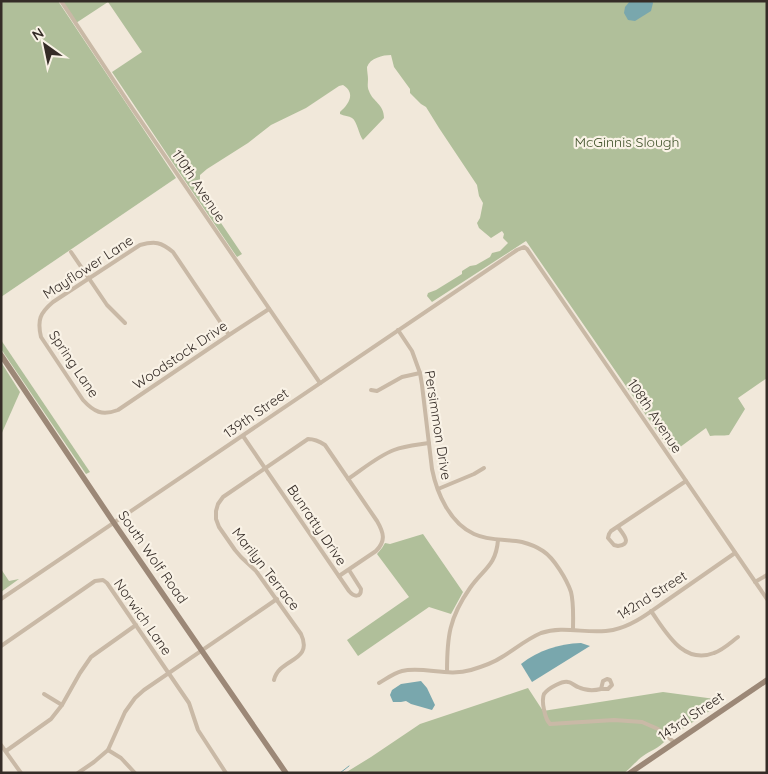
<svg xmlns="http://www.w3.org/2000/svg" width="768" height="774" viewBox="0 0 768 774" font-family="Quicksand,sans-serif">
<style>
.green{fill:#b0bf9a}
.water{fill:#79a7ad}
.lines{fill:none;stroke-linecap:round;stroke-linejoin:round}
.stream{stroke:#79a7ad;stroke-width:1}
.street{stroke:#c9b9a6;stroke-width:4}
.secondary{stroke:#9c8877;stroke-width:5.5}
.labels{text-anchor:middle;stroke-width:4.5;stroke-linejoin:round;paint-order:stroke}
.park-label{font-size:14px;fill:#41532b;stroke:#f9f2e6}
.street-label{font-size:14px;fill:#352c27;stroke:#f9f2e6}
</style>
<rect width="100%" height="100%" fill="#f1e8da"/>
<g class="green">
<path d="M4,1H58L176,178L1,297V3Z"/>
<path d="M61,1H767V378L738,398L745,409L729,435C723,436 716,435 710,436L706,428L672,453L526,241L432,302L427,296L428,293L436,290L462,274V271L470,266L476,265L490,257L492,253L500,251L508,243L503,238L504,234L502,231L491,238L479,228L477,223L480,218L483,203L479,196L477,185L439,128L426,107L421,104L410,93V89L394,67L391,55C383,55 370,58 367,67C367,71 368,76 368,79C368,83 367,87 369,91C373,102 384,104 384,118L363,140C359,135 357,121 352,118C349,116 344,116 340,114V112C349,104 356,93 343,85L339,86L306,108L271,125L248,143L207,169L200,175V192L242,254L237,257L179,172L112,72L142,52L108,2L76,23Z"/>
<path d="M1,340L90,472L86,474L1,349Z"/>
<path d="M1,362L20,392L1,435Z"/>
<path d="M423,534L463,592L451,614L429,607L358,656L347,640L409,597L377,554L382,548L385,543L390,544Z"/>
<path d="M1,569L9,581L19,579L1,592Z"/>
<path d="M528,688L543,711L663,692L715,699L714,708L666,740C658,749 651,750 643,756C636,761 631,768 624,773H345L371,757L420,724Z"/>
</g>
<g class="water">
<path d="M630,1H652L653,3L651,11L635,21L628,20L624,13L625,7Z"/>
<path d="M581,643L590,646L532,682L521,664C539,650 558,644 581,643Z"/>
<path d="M421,681L427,688L435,705L432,710L411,704L406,701L401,702H393L390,695L392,690L401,684Z"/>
</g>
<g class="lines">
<path class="stream" d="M340,773L349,766"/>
<g class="street">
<path d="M61,1L130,105L320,383"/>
<path d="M71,252L107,305L125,323"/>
<path d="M398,330L412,351L420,373L422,385L432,469C437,494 450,523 474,534C489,541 506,539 522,542C530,544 537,547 543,551C554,558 567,580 571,592C574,604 573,617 573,630"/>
<path d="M229,335L173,252C161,242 155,241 140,245L53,302C40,313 37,320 41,337L83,400C94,412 102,416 118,410L229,335L269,309"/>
<path d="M371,390L377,391L402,377L420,373"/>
<path d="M243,436L349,591C354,597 361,598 361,589L349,570"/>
<path d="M348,479C363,469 378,456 394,450C405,446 417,445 429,443"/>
<path d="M438,489L474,474L484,468"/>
<path d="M618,527C623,534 633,544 618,546L614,545L608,538L609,534L611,531L686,481"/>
<path d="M755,582L767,575"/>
<path d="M1,599L517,250L524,247L527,249L767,599"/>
<path d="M651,611C666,632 683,665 714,653C723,650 730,643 738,637"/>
<path d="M1,646L95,581L103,580L107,583L189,703L198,730L226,773"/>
<path d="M447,672C447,637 449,618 470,588C483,569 496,566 498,540"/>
<path d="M274,680C279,658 314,662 301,634L256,571L241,557L235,550L219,527L216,519V511L218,504L223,497L308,439C315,439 319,441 325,445L377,521C384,533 386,541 376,551L339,576"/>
<path d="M379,683C386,679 394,673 402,671C423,666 448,677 471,670C481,667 493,663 502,657C515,649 527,639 541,633C565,625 589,635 613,630C633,626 650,612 666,601C689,585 712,569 735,553"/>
<path d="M601,689H608L612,685L610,680L607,679L603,681L601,689C593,691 586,691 578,687C575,686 571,682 568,682C564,681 560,683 556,685C552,687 547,690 544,694C541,701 545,719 550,724L614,720L642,722L658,729L674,742"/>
<path d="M44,694L62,705"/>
<path d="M1,745L21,773"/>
<path d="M108,750L121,758L135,773"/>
<path d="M6,751L51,719L62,705L80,673L91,657L136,625"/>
<path d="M78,773L94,762L108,750L125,712L135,698L144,690L277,599"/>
</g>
<g class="secondary">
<path d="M1,355L114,523L286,773"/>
<path d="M630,773L767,680"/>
</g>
</g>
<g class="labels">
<g class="park-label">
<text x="627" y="147">McGinnis Slough</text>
</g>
<g class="street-label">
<text transform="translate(199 186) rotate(56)" y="5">110th Avenue</text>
<text transform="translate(88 267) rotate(-33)" y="5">Mayflower Lane</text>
<text transform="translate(180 355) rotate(-34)" y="5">Woodstock Drive</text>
<text transform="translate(74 364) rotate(56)" y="5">Spring Lane</text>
<text transform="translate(256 413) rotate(-35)" y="5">139th Street</text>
<text transform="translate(655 416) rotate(56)" y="5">108th Avenue</text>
<text transform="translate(438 425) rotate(81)" y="5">Persimmon Drive</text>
<text transform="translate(317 525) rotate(56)" y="5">Bunratty Drive</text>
<text transform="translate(153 557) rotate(55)" y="5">South Wolf Road</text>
<text transform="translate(266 569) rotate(52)" y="5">Marilyn Terrace</text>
<text transform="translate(652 595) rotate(-32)" y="5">142nd Street</text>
<text transform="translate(143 617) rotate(55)" y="5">Norwich Lane</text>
<text transform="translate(691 716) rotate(-34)" y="5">143rd Street</text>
</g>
</g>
<rect width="768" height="774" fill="none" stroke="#352c27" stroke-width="5"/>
<g transform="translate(45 45) rotate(327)" stroke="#f9f2e6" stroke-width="4" paint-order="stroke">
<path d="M0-4L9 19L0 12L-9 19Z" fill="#352c27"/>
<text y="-8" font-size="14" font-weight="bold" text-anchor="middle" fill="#352c27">N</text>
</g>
</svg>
